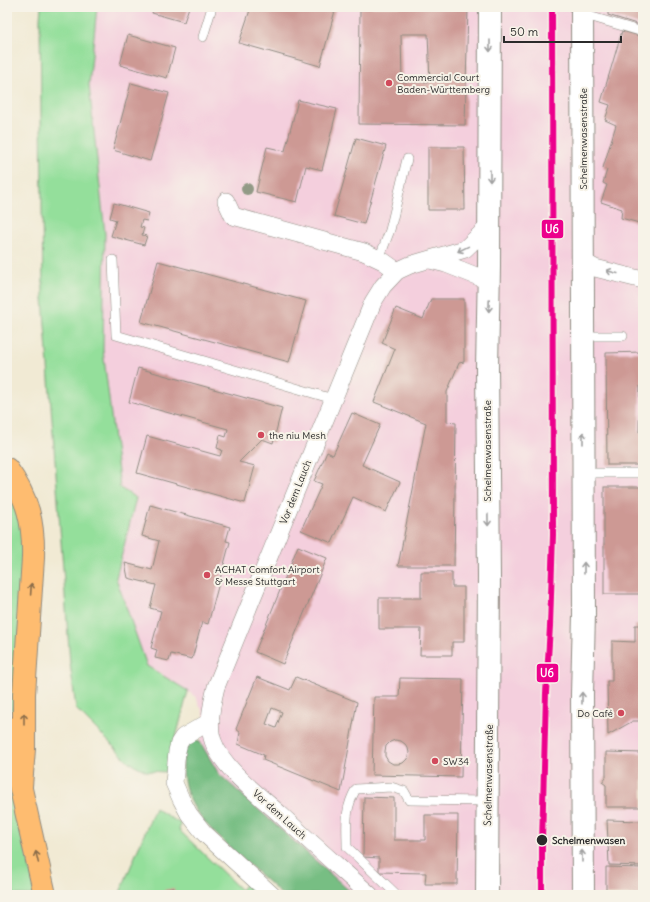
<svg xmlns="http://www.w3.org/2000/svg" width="650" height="902" viewBox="0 0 650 902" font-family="Delius,sans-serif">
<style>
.built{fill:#f4cfdd}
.green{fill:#94df9b;stroke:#608563}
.forest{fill:#77be83;stroke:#517457}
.building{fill:#cd9994;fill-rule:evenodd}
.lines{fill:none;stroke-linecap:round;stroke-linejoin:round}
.service-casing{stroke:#8e8a80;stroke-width:10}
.minor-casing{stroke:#8e8a80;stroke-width:18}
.tertiary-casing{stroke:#8e8a80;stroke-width:24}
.motorway-casing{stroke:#8e8a80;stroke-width:24}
.service{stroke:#fff;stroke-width:9}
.minor{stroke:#fff;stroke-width:17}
.tertiary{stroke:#fff;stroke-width:22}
.motorway{stroke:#febc70;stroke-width:22}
.rail-1-casing{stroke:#f7f3e8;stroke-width:9}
.rail-1{stroke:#ec008c;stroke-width:6}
.tree{fill:#929a86}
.oneway{stroke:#a0a0a0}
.oneway2{stroke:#8a6c4a}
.poi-dot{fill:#d1495b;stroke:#f7f3e8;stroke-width:1.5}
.stop-dot{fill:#2b2b2b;stroke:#f7f3e8;stroke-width:1.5}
.labels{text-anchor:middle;stroke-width:4;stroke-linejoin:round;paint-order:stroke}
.poi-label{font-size:10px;fill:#2b2b2b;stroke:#f7f3e8;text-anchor:start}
.street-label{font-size:10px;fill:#2b2b2b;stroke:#f7f3e8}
.stop-label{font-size:10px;font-weight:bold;fill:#2b2b2b;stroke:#f7f3e8;text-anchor:start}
.line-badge{stroke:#f7f3e8;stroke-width:1.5}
.badge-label{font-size:11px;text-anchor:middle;font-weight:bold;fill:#fff}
</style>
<rect width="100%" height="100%" fill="#f7f3e8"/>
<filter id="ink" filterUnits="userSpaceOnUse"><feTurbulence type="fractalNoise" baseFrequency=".025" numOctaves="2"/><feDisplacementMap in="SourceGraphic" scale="8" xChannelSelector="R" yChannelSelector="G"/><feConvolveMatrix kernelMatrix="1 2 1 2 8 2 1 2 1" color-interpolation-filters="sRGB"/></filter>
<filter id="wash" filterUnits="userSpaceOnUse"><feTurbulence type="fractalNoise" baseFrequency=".012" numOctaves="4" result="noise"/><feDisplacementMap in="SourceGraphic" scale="16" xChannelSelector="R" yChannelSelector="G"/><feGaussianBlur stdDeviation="0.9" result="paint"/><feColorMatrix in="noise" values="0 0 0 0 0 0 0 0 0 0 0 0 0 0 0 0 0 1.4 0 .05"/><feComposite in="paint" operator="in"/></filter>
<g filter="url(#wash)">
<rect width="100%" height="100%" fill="#f1ead4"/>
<path class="built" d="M97,7H643V895H354L219,774L200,742L207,721L196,697L147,666L116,578L136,498L120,488L103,350L105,234L89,85Z"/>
<g class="green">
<path d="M41,7H97L89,85L105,234L103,350L120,488L136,498L116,578L147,666L188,691L167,772L146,771L129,762L76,709L70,663L43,298L40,19Z"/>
<path d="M7,484L26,531L15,713H12L7,689Z"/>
<path d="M7,767L36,895H14L7,868Z"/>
<path d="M155,808L181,824L179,830L241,890L249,880L264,895H119Z"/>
</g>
<path class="forest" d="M193,740L200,742L219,774L354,895H282C267,881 252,867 237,854C209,828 181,805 183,763C183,753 183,746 193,740Z"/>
<g id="blocks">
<g class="building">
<path d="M154,7H189L184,22L152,13Z"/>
<path d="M251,7H336L320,66L239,43Z"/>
<path d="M360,7H468L465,125L359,124ZM401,34H428L430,82H402Z"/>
<path d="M608,7H643V26L608,15Z"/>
<path d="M622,31L643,37V224L621,218L622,209L601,202L607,185L603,183L607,170L603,168L616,125L605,120L610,105L601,102Z"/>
<path d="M128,35L175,48L167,78L120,65Z"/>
<path d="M131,83L169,93L150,161L113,150Z"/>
<path d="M298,100L337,109L322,170L306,166L297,202L256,192L267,147L285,151Z"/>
<path d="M356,138L386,146L364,224L334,216Z"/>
<path d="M428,147H464L465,210H428Z"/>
<path d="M114,203L149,213L147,221L142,220L140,227L144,228L142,235L147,236L144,245L111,236L116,220L110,218Z"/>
<path d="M158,261L306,301L289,362L141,322Z"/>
<path d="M431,299H464V362L459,363L447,392V422L456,423L454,566H398L426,423L374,402L395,349L382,343L396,308L423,319Z"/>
<path d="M643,352V386H640L639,432H643V465H607L606,353Z"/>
<path d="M138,368L282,408L273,443L262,439L239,462L255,466L245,503L137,473L147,436L220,456L222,450L217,448L220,435L226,437L228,429L129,402Z"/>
<path d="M352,413L380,425L362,465L400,482L386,512L353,497L332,543L301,530L322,484L314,481L327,452L333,455Z"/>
<rect x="604" y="487" width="39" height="107"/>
<path d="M150,505L230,527L226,541L230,542L208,624L202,622L192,659L171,654L169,661L155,658L157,650L151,648L161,611L150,608L156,585L128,578L125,563L152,570L159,541L142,536Z"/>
<path d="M298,546L327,558L283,664L255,652Z"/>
<path d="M421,572H452V587H464V642H452V655H420L421,629H379V598H421Z"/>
<path d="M635,625H643V729L641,727V721H633L608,735L607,681H612V641L635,642Z"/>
<path d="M257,677L290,690L296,677L357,702L341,792L263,760L264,755L238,744L240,732L236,729ZM272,708L282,712L276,728L266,724Z"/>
<path d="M400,678L463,679L461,777L372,775L374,697H399ZM395,740L401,741L405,744L408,748L409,753L407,759L403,763L398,764H393L388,761L385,756V751L386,746L390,742Z"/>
<path d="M606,752L643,753V807H606V785L602,782L606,777Z"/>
<path d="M364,797L394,798V840H425V815H458L457,884H425L426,873L379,872V858L363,857Z"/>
<path d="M607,820L643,821V866L609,865Z"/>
<path d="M606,867L643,868V895H606Z"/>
<path d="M174,888L175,895H165L164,890Z"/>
</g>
</g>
</g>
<g filter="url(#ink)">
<use href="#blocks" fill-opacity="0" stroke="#8e8a80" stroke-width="1"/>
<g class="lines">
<defs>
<g id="service">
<path d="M582,14L643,32"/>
<path d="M203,37L212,7"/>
<path d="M379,259L390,230L407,159"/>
<path d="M113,260L116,335L333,399"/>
<path d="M582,336H623"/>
<path d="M583,473H643"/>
<path d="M397,895L347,847C347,824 344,810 356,789L391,787L404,791L409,800L488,801"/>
</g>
<g id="minor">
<path d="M226,201L233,216L364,252L383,261L397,271"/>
<path d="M430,260L446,264L489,281"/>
<path d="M582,261L595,268L643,280"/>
<path d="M211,721L183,737L179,743L177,751L174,783L181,799L189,814L204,833L272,895"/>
<path d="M370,895C340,868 310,842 281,815C260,796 222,768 213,741C207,725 212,703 216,687L373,302L383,286L397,271L410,265L465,249L489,226"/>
</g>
<g id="tertiary">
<path d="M582,7L584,614L582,694L583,895"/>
<path d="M487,895L489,576L487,368L489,267L490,7"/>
</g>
<g id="motorway">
<path d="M7,469C28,498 34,523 33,558L24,694V749L21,786"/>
<path d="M7,727L45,895"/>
</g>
</defs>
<use href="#service" class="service-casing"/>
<use href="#minor" class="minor-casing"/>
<use href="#tertiary" class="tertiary-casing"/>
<use href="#motorway" class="motorway-casing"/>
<use href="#service" class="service"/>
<use href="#minor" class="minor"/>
<use href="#tertiary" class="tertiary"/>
<use href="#motorway" class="motorway"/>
<defs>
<path id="rail-1" d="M542,895V842L546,693L550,626L553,535L552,7"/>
</defs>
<use href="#rail-1" class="rail-1-casing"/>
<use href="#rail-1" class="rail-1"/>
</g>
<circle class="tree" cx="247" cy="189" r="6"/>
<defs><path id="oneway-shaft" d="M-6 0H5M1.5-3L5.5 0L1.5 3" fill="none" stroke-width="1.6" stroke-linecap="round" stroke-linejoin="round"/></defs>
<g class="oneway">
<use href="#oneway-shaft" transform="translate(490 46) rotate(90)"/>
<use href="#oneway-shaft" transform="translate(490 176) rotate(90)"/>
<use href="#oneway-shaft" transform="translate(463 249) rotate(154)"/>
<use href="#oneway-shaft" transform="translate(612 272) rotate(-165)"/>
<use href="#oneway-shaft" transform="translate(489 306) rotate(92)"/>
<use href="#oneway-shaft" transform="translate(583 438) rotate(-90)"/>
<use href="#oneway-shaft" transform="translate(488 520) rotate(89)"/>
<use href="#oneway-shaft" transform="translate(584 568) rotate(-90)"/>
<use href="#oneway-shaft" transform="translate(582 698) rotate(-90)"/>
<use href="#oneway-shaft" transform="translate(582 856) rotate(-90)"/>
</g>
<g class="oneway2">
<use href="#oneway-shaft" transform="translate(31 589) rotate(-86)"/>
<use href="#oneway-shaft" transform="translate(24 719) rotate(-90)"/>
<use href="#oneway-shaft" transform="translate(37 857) rotate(-103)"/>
</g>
</g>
<g class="poi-dot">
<circle cx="389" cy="83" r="4"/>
<circle cx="261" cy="435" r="4"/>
<circle cx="207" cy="575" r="4"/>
<circle cx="621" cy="713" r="4"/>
<circle cx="435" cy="761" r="4"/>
</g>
<circle class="stop-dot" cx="542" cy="840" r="6"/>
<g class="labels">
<g class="poi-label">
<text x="397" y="81">Commercial Court<tspan x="397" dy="12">Baden-Württemberg</tspan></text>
<text x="269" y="439">the niu Mesh</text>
<text x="215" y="573">ACHAT Comfort Airport<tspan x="215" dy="12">&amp; Messe Stuttgart</tspan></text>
<text x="613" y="717" text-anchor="end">Do Café</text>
<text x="443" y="765">SW34</text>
</g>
<g class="street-label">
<text transform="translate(583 139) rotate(-90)" y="4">Schelmenwasenstraße</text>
<text transform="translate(487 451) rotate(-90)" y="4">Schelmenwasenstraße</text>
<text transform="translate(295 492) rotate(-68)" y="4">Vor dem Lauch</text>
<text transform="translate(488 775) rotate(-89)" y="4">Schelmenwasenstraße</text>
<text transform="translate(280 814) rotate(42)" y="4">Vor dem Lauch</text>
</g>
<g class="stop-label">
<text x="552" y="844">Schelmenwasen</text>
</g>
</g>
<g class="line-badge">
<rect x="541" y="219" width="23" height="20" rx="4" fill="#ec008c"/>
<rect x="536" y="663" width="23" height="20" rx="4" fill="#ec008c"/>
</g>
<g class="badge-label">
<text x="552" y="233">U6</text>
<text x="547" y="677">U6</text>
</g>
<rect width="650" height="902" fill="none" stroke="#f7f3e8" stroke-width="24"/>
<path d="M504 36v6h117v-6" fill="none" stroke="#2b2b2b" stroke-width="2"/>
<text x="510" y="36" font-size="12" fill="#2b2b2b" stroke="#f7f3e8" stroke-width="3" paint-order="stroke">50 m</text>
</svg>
